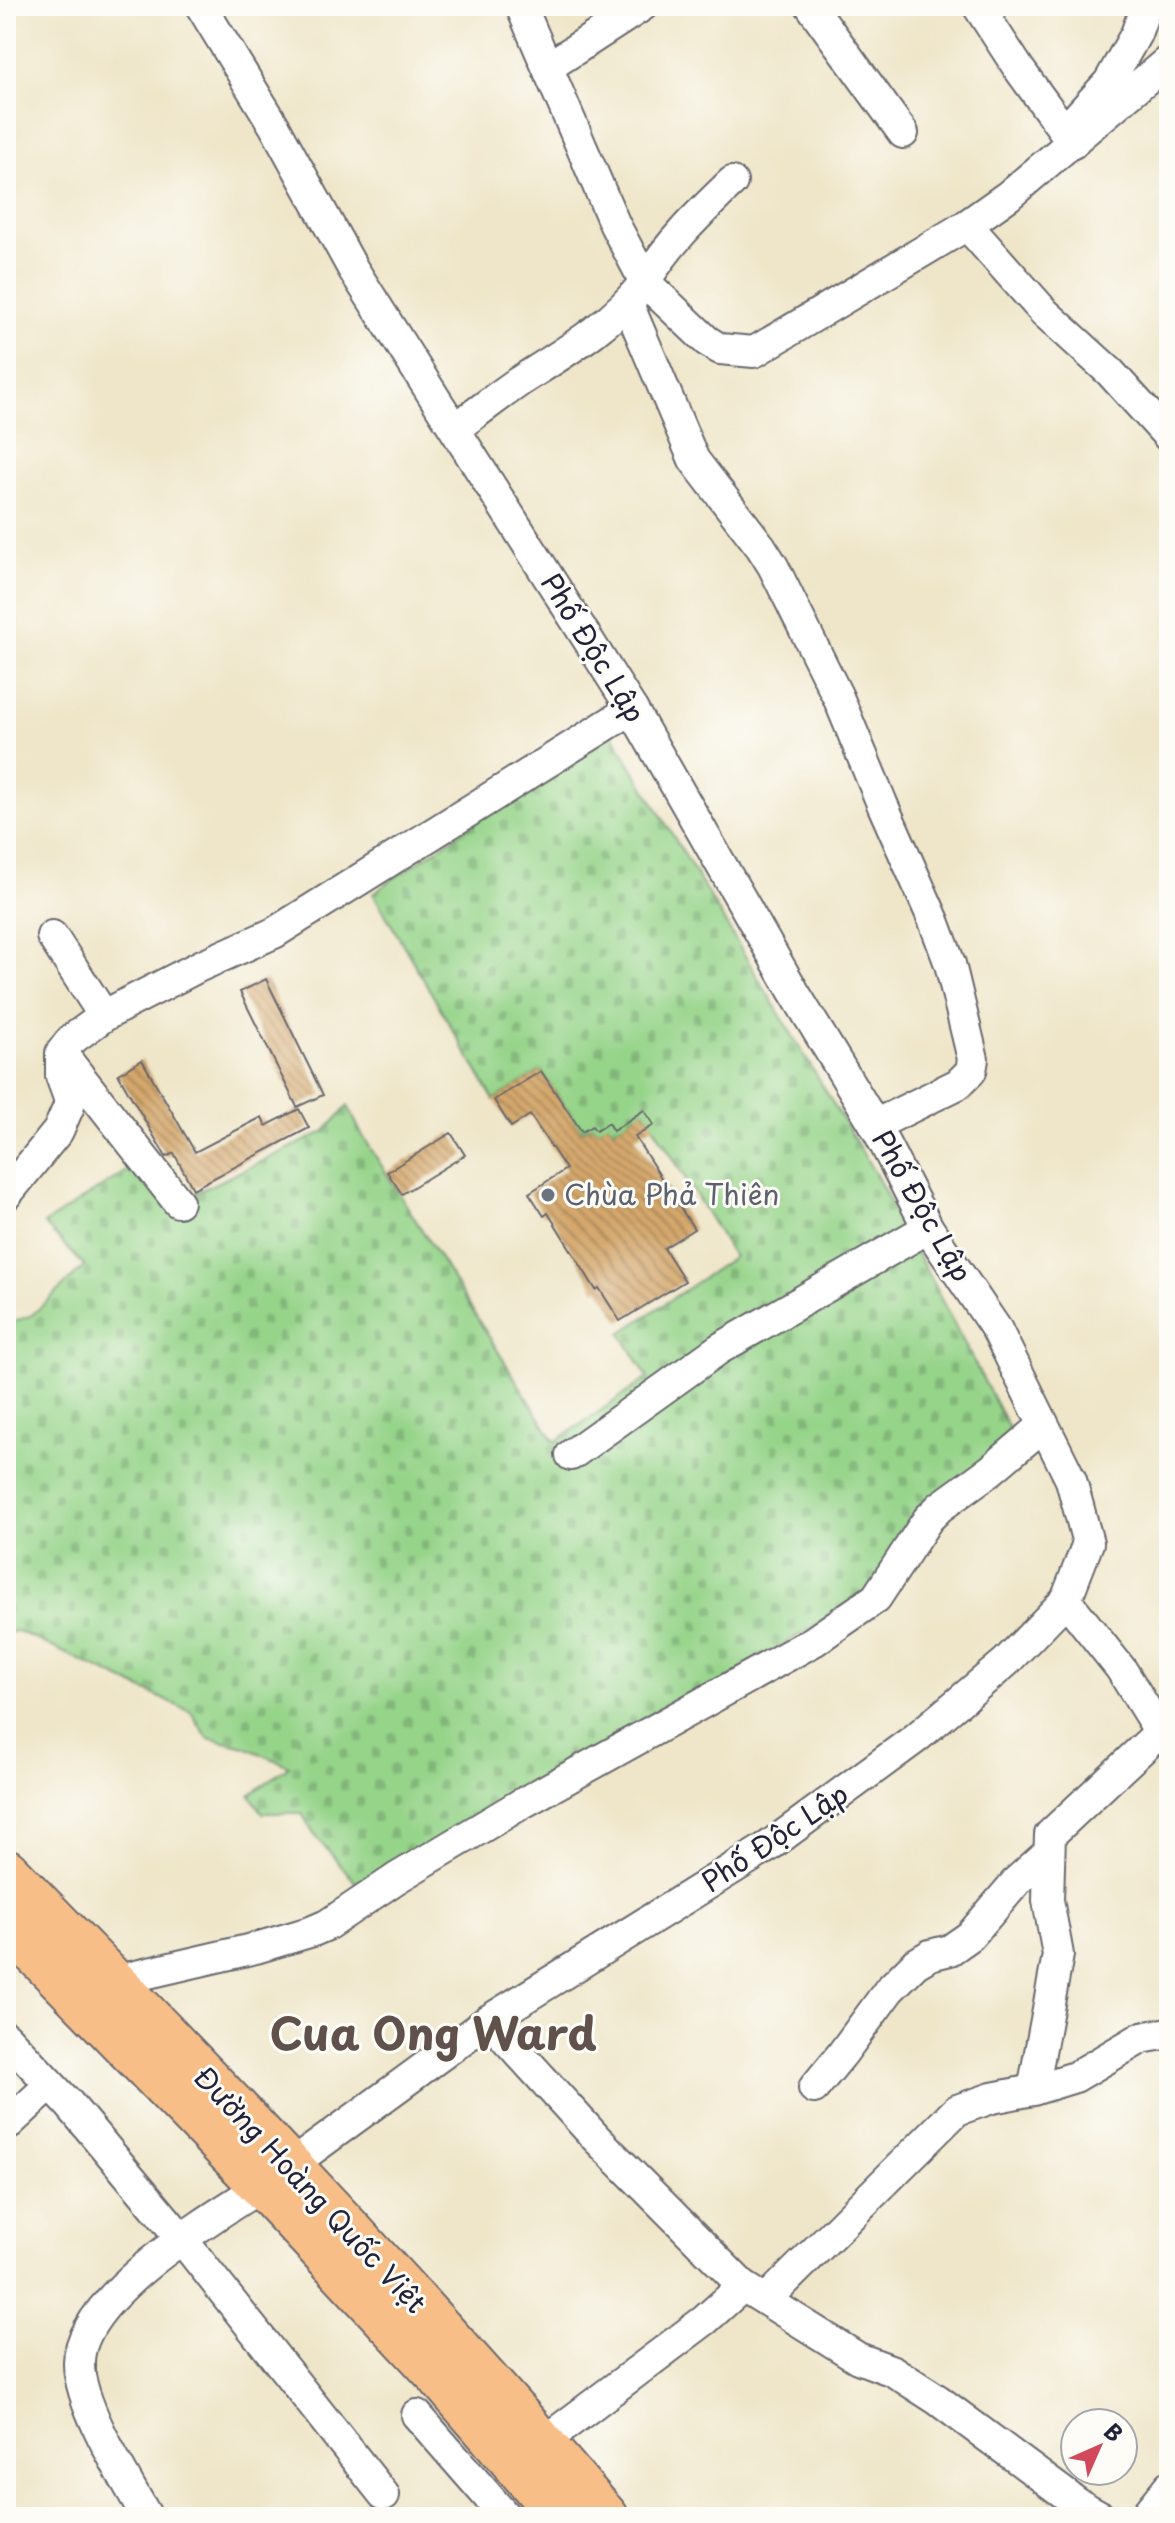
<svg xmlns="http://www.w3.org/2000/svg" width="1175" height="2523" viewBox="0 0 1175 2523" font-family="'Playpen Sans',sans-serif">
<style>
.cemetery{fill:url(#cemetery-stones);stroke:#5c7b62;stroke-width:2}
.building{fill:url(#building-back-hatch)}
.lines{fill:none;stroke-linecap:round;stroke-linejoin:round}
.minor-casing{stroke:#6a676d;stroke-width:34}
.highway-casing{stroke:#6a676d;stroke-width:48}
.minor{stroke:#fff;stroke-width:30}
.highway{stroke:#f7be88;stroke-width:44}
.worship-dot{fill:#6b7280;stroke:#fdfcf7;stroke-width:3}
.labels{text-anchor:middle;stroke-width:6;stroke-linejoin:round;paint-order:stroke}
.street-label{font-size:28px;fill:#22223b;stroke:#fdfcf7}
.worship-label{font-size:28px;fill:#5b616d;stroke:#fdfcf7;text-anchor:start}
.town-label{font-size:44px;font-weight:bold;fill:#60514c;stroke:#fdfcf7}
</style>
<defs>
<pattern id="cemetery-stones" width="16" height="16" patternUnits="userSpaceOnUse" patternTransform="scale(2)"><rect width="16" height="16" fill="#96d48a"/><path d="M2 7V4a2 2 0 0 1 4 0v3zM10 15v-3a2 2 0 0 1 4 0v3z" fill="#81b678"/></pattern>
<pattern id="building-back-hatch" width="6" height="6" patternUnits="userSpaceOnUse" patternTransform="scale(2)"><rect width="6" height="6" fill="#d4a76c"/><path d="M-1 5l2 2M0 0l6 6M5-1l2 2" fill="none" stroke="#ac885a"/></pattern>
</defs>
<rect width="100%" height="100%" fill="#fdfcf7"/>
<filter id="ink" filterUnits="userSpaceOnUse"><feTurbulence type="fractalNoise" baseFrequency=".0125" numOctaves="2"/><feDisplacementMap in="SourceGraphic" scale="16" xChannelSelector="R" yChannelSelector="G"/><feConvolveMatrix kernelMatrix="1 2 1 2 8 2 1 2 1" color-interpolation-filters="sRGB"/></filter>
<filter id="wash" filterUnits="userSpaceOnUse"><feTurbulence type="fractalNoise" baseFrequency=".006" numOctaves="4" result="noise"/><feDisplacementMap in="SourceGraphic" scale="32" xChannelSelector="R" yChannelSelector="G"/><feGaussianBlur stdDeviation="1.8" result="paint"/><feColorMatrix in="noise" values="0 0 0 0 0 0 0 0 0 0 0 0 0 0 0 0 0 1.4 0 .05"/><feComposite in="paint" operator="in"/></filter>
<g filter="url(#wash)">
<rect width="100%" height="100%" fill="#efe6c9"/>
<path class="cemetery" d="M610,730L877,1177L1015,1440L873,1589L693,1702L358,1885L313,1833L302,1813H263L250,1795L289,1766L245,1747L208,1738L191,1712L18,1631L6,1633V1330L16,1321L32,1315L85,1266L44,1224L142,1161L180,1200L324,1132L348,1106L361,1133L555,1442L648,1378L621,1333L734,1257L644,1111L613,1131L608,1124L596,1131L592,1126L582,1132L541,1071L494,1100L373,893Z"/>
<g id="blocks">
<g class="building">
<path d="M266,979L323,1095L297,1107L240,992Z"/>
<path d="M142,1060L195,1152L262,1117L266,1126L299,1109L309,1128L193,1189L174,1153L166,1157L118,1074Z"/>
<path d="M541,1071L582,1132L592,1126L596,1131L608,1123L613,1131L644,1110L654,1125L635,1137L694,1229L664,1248L685,1281L620,1321L599,1288L596,1290L548,1213L544,1216L529,1193L566,1169L530,1115L511,1127L494,1100Z"/>
<path d="M451,1133L465,1155L402,1194L387,1172Z"/>
</g>
</g>
</g>
<g filter="url(#ink)">
<use href="#blocks" fill-opacity="0" stroke="#6a676d" stroke-width="2"/>
<g class="lines">
<defs>
<g id="minor">
<path d="M201,6L275,127L353,269L632,709L794,992L875,1125L928,1228L997,1330L1071,1480L1088,1543L1066,1600L1006,1662L916,1738L769,1846L489,2020L291,2165"/>
<path d="M521,6L615,225L645,282"/>
<path d="M811,6L903,133"/>
<path d="M978,6L1019,69L1073,143"/>
<path d="M548,67L642,6"/>
<path d="M1071,124L1109,82L1136,34L1146,6"/>
<path d="M967,225L1044,312L1110,372L1169,437"/>
<path d="M645,282C667,244 700,213 732,182"/>
<path d="M628,304L694,460L761,547L773,566L838,697L883,806L934,921L950,964L973,1059L971,1071L958,1084L875,1125"/>
<path d="M455,428C477,413 498,396 520,381C565,352 612,325 645,282L707,341L720,349L754,352L967,225L1008,196L1169,60"/>
<path d="M52,936L104,1016"/>
<path d="M63,1055L178,1202"/>
<path d="M6,1195L58,1131L69,1106V1098L61,1076V1053L71,1040L104,1016L128,1003L200,966L274,933L632,709"/>
<path d="M571,1455L719,1349L928,1228"/>
<path d="M1066,1600L1121,1669L1160,1732L1169,1742"/>
<path d="M114,1981L256,1948L313,1931L327,1925L397,1878L521,1804L814,1641L876,1598L928,1519L940,1507L991,1470L1043,1426"/>
<path d="M489,2020L596,2138L743,2286L858,2358L893,2371L938,2400L1077,2503L1102,2517"/>
<path d="M6,2037L69,2104L181,2238L384,2495"/>
<path d="M814,2088L842,2054L889,1990L915,1964L930,1955L950,1950L970,1936L1017,1881L1048,1853"/>
<path d="M1033,2090L1075,2077L1141,2038L1169,2033"/>
<path d="M6,2126L50,2085"/>
<path d="M766,2300L957,2110L992,2098L1033,2090L1058,1955L1048,1900L1050,1835L1160,1732"/>
<path d="M417,2415L506,2517"/>
<path d="M542,2443L705,2320L743,2286"/>
<path d="M147,2517C126,2480 78,2404 79,2362C80,2296 212,2218 262,2186"/>
<path d="M1144,2517L1169,2486"/>
</g>
<g id="highway">
<path d="M6,1871C212,2081 415,2294 606,2517"/>
<path d="M6,1923L262,2186L441,2378L561,2517"/>
</g>
</defs>
<use href="#minor" class="minor-casing"/>
<use href="#highway" class="highway-casing"/>
<use href="#minor" class="minor"/>
<use href="#highway" class="highway"/>
</g>
</g>
<circle class="worship-dot" cx="548" cy="1195" r="8"/>
<g class="labels">
<g class="street-label">
<text transform="translate(593 648) rotate(58)" y="10">Phố Độc Lập</text>
<text transform="translate(922 1206) rotate(60)" y="10">Phố Độc Lập</text>
<text transform="translate(775 1838) rotate(-34)" y="10">Phố Độc Lập</text>
<text transform="translate(310 2190) rotate(47)" y="10">Đường Hoàng Quốc Việt</text>
</g>
<g class="worship-label">
<text x="564" y="1205">Chùa Phả Thiên</text>
</g>
<g class="town-label">
<text x="433" y="2050">Cua Ong Ward</text>
</g>
</g>
<rect width="1175" height="2523" fill="none" stroke="#fdfcf7" stroke-width="32"/>
<g transform="translate(1099 2447) rotate(45)"><circle r="38" fill="#fdfcf7" stroke="#a5a5ac" stroke-width="2"/>
<path d="M0-6L14 30L0 20L-14 30Z" fill="#d1495b"/>
<text y="-12" font-size="22" font-weight="bold" text-anchor="middle" fill="#22223b">B</text>
</g>
</svg>
